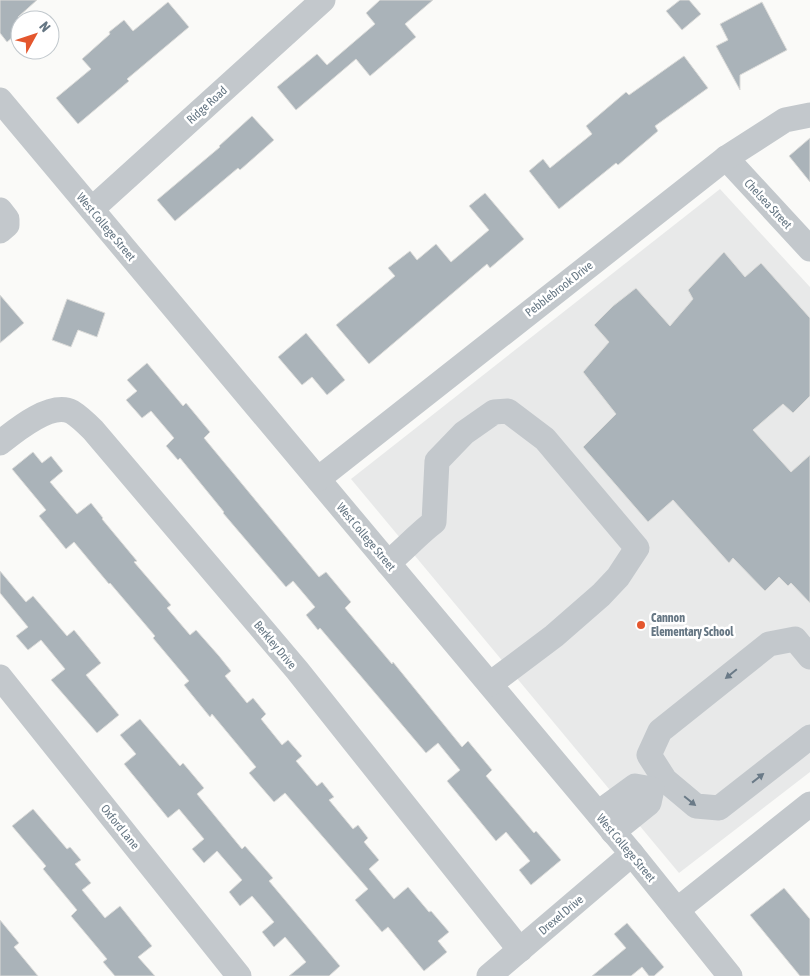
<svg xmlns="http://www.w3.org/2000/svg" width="810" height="976" viewBox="0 0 810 976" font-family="'Asap Condensed',sans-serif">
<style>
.built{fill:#e8e9e9}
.building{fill:#aab3b9;stroke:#dcdcda}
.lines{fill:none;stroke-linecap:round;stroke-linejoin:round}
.minor{stroke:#c3c8cc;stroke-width:25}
.oneway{fill:#6a7a87}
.poi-dot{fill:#e4572e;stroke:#fff;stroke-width:2}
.labels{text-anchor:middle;stroke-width:5;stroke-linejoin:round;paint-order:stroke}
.street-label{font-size:12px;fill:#657683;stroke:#fff}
.poi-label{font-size:12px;font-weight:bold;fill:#657683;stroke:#fff;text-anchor:start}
</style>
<rect width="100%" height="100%" fill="#fafaf8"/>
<path class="built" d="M720,189L810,287V772L679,873L351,479Z"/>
<g class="building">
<path d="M0,0H37L18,17L20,20V31L7,42L0,33Z"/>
<path d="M380,0H433L405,24L416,37L370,76L356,59L296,110L277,87L317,54L327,65L375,24L366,13Z"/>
<path d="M680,0H689L701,14L682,30L666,11Z"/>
<path d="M168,2L189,27L127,79L129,81L78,124L56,98L91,69L82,59L110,34L109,32L124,20L133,31Z"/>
<path d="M762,2L787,50L740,75V90L716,46L728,40L720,24Z"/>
<path d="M684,56L708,88L655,126L658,131L618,165L616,163L559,209L529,171L543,159L550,168L592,134L586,126L626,92L629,95Z"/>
<path d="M252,116L274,140L240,170L238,168L175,221L157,200L220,147L219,146Z"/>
<path d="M810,138V182L789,156Z"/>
<path d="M485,193L524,239L490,268L487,264L369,364L336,325L395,276L388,268L410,251L417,260L436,244L451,262L489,230L469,206Z"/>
<path d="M724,252L745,277L761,263L810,318V396L793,413L783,404L753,430L791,472L810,455V603L791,583L788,586L779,577L765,591L733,558L729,563L673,500L648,522L583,447L616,414L583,372L609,342L594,325L613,306L636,288L670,326L693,299L688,290Z"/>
<path d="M0,295L24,323L0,343Z"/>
<path d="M67,299L105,313L97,337L78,330L71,347L52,340Z"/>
<path d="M306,333L345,380L327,395L312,377L302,385L278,357Z"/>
<path d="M147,363L183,406L186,403L210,432L204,438L319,577L326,572L351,602L345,608L392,664L393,662L462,747L468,741L492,770L486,776L534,833L536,831L561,860L531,885L519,870L530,861L506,832L496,841L447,781L460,770L438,743L426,753L320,628L318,630L306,615L315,607L293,581L286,587L223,513L224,512L180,458L178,460L166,446L174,438L151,411L142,418L126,400L137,391L127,380Z"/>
<path d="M33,452L42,463L51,456L63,471L50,482L77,514L91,503L103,518L102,519L137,561L134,562L171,605L167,608L190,635L196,630L219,656L231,671L225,676L247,703L253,698L266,714L261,719L282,745L288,740L302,756L296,761L317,786L322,782L334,797L329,800L353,829L358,825L368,838L364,842L379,860L369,869L394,899L408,887L429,912L431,911L449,932L438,941L447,952L424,971L388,927L382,932L355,900L368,889L285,793L274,802L249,773L256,767L212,714L210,717L184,685L189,681L153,638L155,636L110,583L109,584L74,542L66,549L39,516L46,510L12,469Z"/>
<path d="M0,571L26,602L33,596L67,636L74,630L101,663L86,675L119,715L97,733L51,680L65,669L41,640L28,650L16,636L28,627L0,593Z"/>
<path d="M140,719L180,766L183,763L204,788L197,794L242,849L245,846L273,878L269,881L340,966L329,976H289L306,962L285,937L274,947L262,932L274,922L252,896L240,906L229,892L242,880L217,851L204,863L192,849L204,839L179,809L168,818L124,764L136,754L120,735Z"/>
<path d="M33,809L67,849L70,847L81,860L75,864L91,883L82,890L105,918L120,906L152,946L138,957L155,976H115L103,962L107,959L71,916L77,910L43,869L46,866L12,826Z"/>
<path d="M784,888L810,919V976H800L750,915Z"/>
<path d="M0,920L19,943L14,947L38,976H0Z"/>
<path d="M627,923L664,967L654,976H649L642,967L631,976H592L626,948L614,934Z"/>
</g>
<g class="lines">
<g class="minor">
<path d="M0,100L632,854L730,976"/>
<path d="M726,158L810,249"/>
<path d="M92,209L323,0"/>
<path d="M0,210L7,219V225L0,231"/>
<path d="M0,443C15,431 51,401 72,412C80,417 87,424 93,430L297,670L520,950"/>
<path d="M318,479L726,158L785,120L810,115"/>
<path d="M388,563C404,550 418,534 434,522L437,461L464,433L494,412L508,411L545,439L637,548L618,577L601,595L554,636L490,684"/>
<path d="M810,657L795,639L769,644L660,731L649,755L665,780L696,806L719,808L810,737"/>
<path d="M0,677L239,976"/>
<path d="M598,813L635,786L652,789L649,803L613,832"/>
<path d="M677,910L810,804"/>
<path d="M489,976L632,854"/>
</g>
</g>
<defs><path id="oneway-solid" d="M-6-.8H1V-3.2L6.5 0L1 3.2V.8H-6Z" transform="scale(1.25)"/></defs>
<g class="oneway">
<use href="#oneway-solid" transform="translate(731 674) rotate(141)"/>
<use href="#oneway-solid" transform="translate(758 778) rotate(-38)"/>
<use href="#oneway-solid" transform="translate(690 801) rotate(39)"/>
</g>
<circle class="poi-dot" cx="641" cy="625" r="5"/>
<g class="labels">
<g class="street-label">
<text transform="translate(207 105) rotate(-42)" y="4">Ridge Road</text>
<text transform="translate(768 204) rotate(47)" y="4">Chelsea Street</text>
<text transform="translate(106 227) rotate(50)" y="4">West College Street</text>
<text transform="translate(559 289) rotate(-38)" y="4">Pebblebrook Drive</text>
<text transform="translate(366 537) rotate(50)" y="4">West College Street</text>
<text transform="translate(275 645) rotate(50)" y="4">Berkley Drive</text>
<text transform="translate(120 827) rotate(51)" y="4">Oxford Lane</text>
<text transform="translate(626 848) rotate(50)" y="4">West College Street</text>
<text transform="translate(561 915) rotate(-40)" y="4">Drexel Drive</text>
</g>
<g class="poi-label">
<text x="651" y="622">Cannon<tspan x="651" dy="14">Elementary School</tspan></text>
</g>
</g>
<g transform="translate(35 35) rotate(50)"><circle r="24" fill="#ffffff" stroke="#c1c8cd"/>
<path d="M0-4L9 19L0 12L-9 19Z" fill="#e4572e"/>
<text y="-8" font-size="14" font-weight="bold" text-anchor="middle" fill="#657683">N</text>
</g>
</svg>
